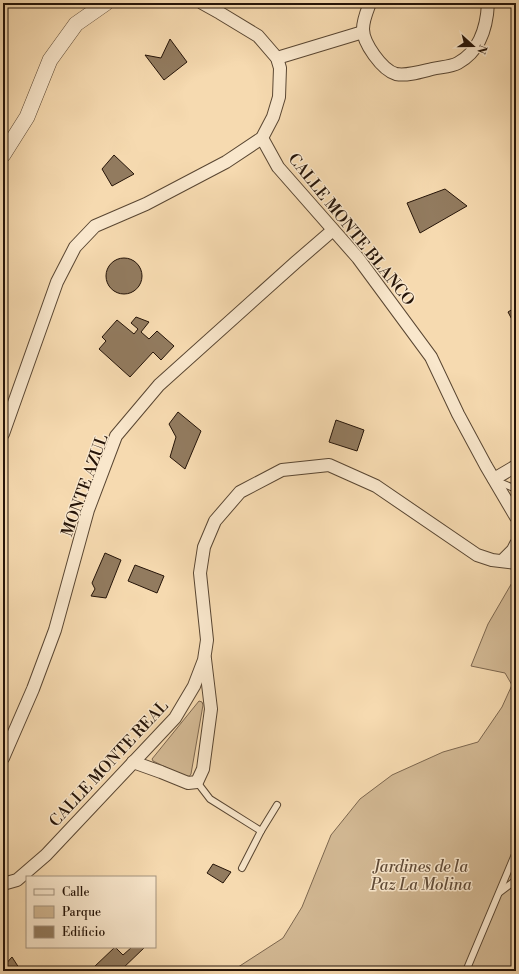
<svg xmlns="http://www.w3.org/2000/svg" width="519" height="974" viewBox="0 0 519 974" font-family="'Libre Bodoni',serif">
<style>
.green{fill:#d2b893;stroke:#7c664e}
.building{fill:#927b5f;stroke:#251408}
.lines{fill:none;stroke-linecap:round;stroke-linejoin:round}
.service-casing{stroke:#594632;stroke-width:8}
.minor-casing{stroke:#594632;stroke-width:14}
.tertiary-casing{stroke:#594632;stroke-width:16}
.service{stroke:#f9e7cc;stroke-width:6}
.minor{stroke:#f9e7cc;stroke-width:12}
.tertiary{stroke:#f9e7cc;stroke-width:15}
.labels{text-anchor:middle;stroke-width:3;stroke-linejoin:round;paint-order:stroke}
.street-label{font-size:16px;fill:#251408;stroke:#f9e7cc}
.park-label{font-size:16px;font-style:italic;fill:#624d39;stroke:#f9e7cc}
</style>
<rect width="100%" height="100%" fill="#f6dab0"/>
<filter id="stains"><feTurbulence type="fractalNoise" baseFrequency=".005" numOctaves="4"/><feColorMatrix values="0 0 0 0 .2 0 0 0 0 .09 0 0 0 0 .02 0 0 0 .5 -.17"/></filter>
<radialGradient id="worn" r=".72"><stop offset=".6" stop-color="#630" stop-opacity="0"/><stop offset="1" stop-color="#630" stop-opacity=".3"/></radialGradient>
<g class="green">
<path d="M516,580V971H232L283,938L302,907L331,835L360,799L392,775L443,752L478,742L502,707L512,685L505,673L471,666L488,624L513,581Z"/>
<path d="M199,701L202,702L203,705L191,774L188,778L153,761L152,759Z"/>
</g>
<g class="building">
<path d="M170,39L187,62L164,80L145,55L161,58Z"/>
<path d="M114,155L134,174L112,186L102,169Z"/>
<path d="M445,189L467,206L420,233L407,203Z"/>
<circle cx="124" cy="276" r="18"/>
<path d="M516,307V327L508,312Z"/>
<path d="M136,317L149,322L141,332L149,339L157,331L174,346L161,360L153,352L130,377L99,349L106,341L102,337L117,320L134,334L138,329L131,323Z"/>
<path d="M178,412L201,431L185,469L170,457L176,437L169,424Z"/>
<path d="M336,420L364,430L357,451L329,442Z"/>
<path d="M105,553L121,560L106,598L91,596L95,589L92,583Z"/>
<path d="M135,565L164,576L157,593L128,581Z"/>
<path d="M213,864L231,872L223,883L207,873Z"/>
<path d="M115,947L123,955L132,947H145L120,971H97L94,967Z"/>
<path d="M12,957L21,971H3V967Z"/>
</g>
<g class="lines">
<defs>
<g id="service">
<path d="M497,481L516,489"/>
<path d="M197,782L210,799L261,831L242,868"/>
<path d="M261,831L277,805"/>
<path d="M500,892L516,880"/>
<path d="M466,971L516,852"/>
</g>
<g id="minor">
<path d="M370,3C367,11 363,20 363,29C363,43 382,70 396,74C407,76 420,72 432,69C440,67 451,67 458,63C480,51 487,26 488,3"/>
<path d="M277,58L363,32"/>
<path d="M262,138L278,167L358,258L431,357L458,414L486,466L516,517"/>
<path d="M3,434L57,282L75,247L95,226L146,204L226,162L262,138L273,117L279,97L280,68L277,58L258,36L220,13L202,3"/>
<path d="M494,479L516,466"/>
<path d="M502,561L513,550L516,544"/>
<path d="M3,758L33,689L55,630L88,510L116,436L159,385L296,262L333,230"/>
<path d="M133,762L161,772L188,783L197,782L203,769L211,709L205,659"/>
<path d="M3,884L17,880L46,855L175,718L194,686L204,660L207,640L200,573L204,547L215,521L240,492L282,470L329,465L376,486L477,555L492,560L516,563"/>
</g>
<path id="tertiary" d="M3,155L27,117L50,60L76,24L106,3"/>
</defs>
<use href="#service" class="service-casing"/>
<use href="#minor" class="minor-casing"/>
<use href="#tertiary" class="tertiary-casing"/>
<use href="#service" class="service"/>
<use href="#minor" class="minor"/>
<use href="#tertiary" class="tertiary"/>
</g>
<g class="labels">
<g class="street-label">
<text transform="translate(352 229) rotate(51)" y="6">CALLE MONTE BLANCO</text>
<text transform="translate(84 485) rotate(-70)" y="6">MONTE AZUL</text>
<text transform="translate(108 763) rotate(-47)" y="6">CALLE MONTE REAL</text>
</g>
<g class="park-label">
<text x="421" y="872">Jardines de la<tspan x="421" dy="18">Paz La Molina</tspan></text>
</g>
</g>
<rect width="519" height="974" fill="none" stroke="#f6dab0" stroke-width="16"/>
<rect x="4" y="4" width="511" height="966" fill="none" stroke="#251408" stroke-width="2"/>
<rect x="8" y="8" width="503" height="958" fill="none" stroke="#251408"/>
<rect x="26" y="876" width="130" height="72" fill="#f9e7cc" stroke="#a4937e"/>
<rect x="34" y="889" width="20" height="6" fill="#f9e7cc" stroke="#a4937e"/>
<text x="62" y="896" font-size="12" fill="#251408">Calle</text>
<rect x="34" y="906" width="20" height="12" fill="#d2b893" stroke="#a4937e"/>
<text x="62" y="916" font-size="12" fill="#251408">Parque</text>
<rect x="34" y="926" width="20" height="12" fill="#927b5f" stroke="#a4937e"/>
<text x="62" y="936" font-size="12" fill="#251408">Edificio</text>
<g transform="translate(473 46) rotate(111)" stroke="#f9e7cc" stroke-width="3" paint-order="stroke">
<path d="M0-3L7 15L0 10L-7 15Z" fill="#251408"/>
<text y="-6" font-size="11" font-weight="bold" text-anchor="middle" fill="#251408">N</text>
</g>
<rect width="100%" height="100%" filter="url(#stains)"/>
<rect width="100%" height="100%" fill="url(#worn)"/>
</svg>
